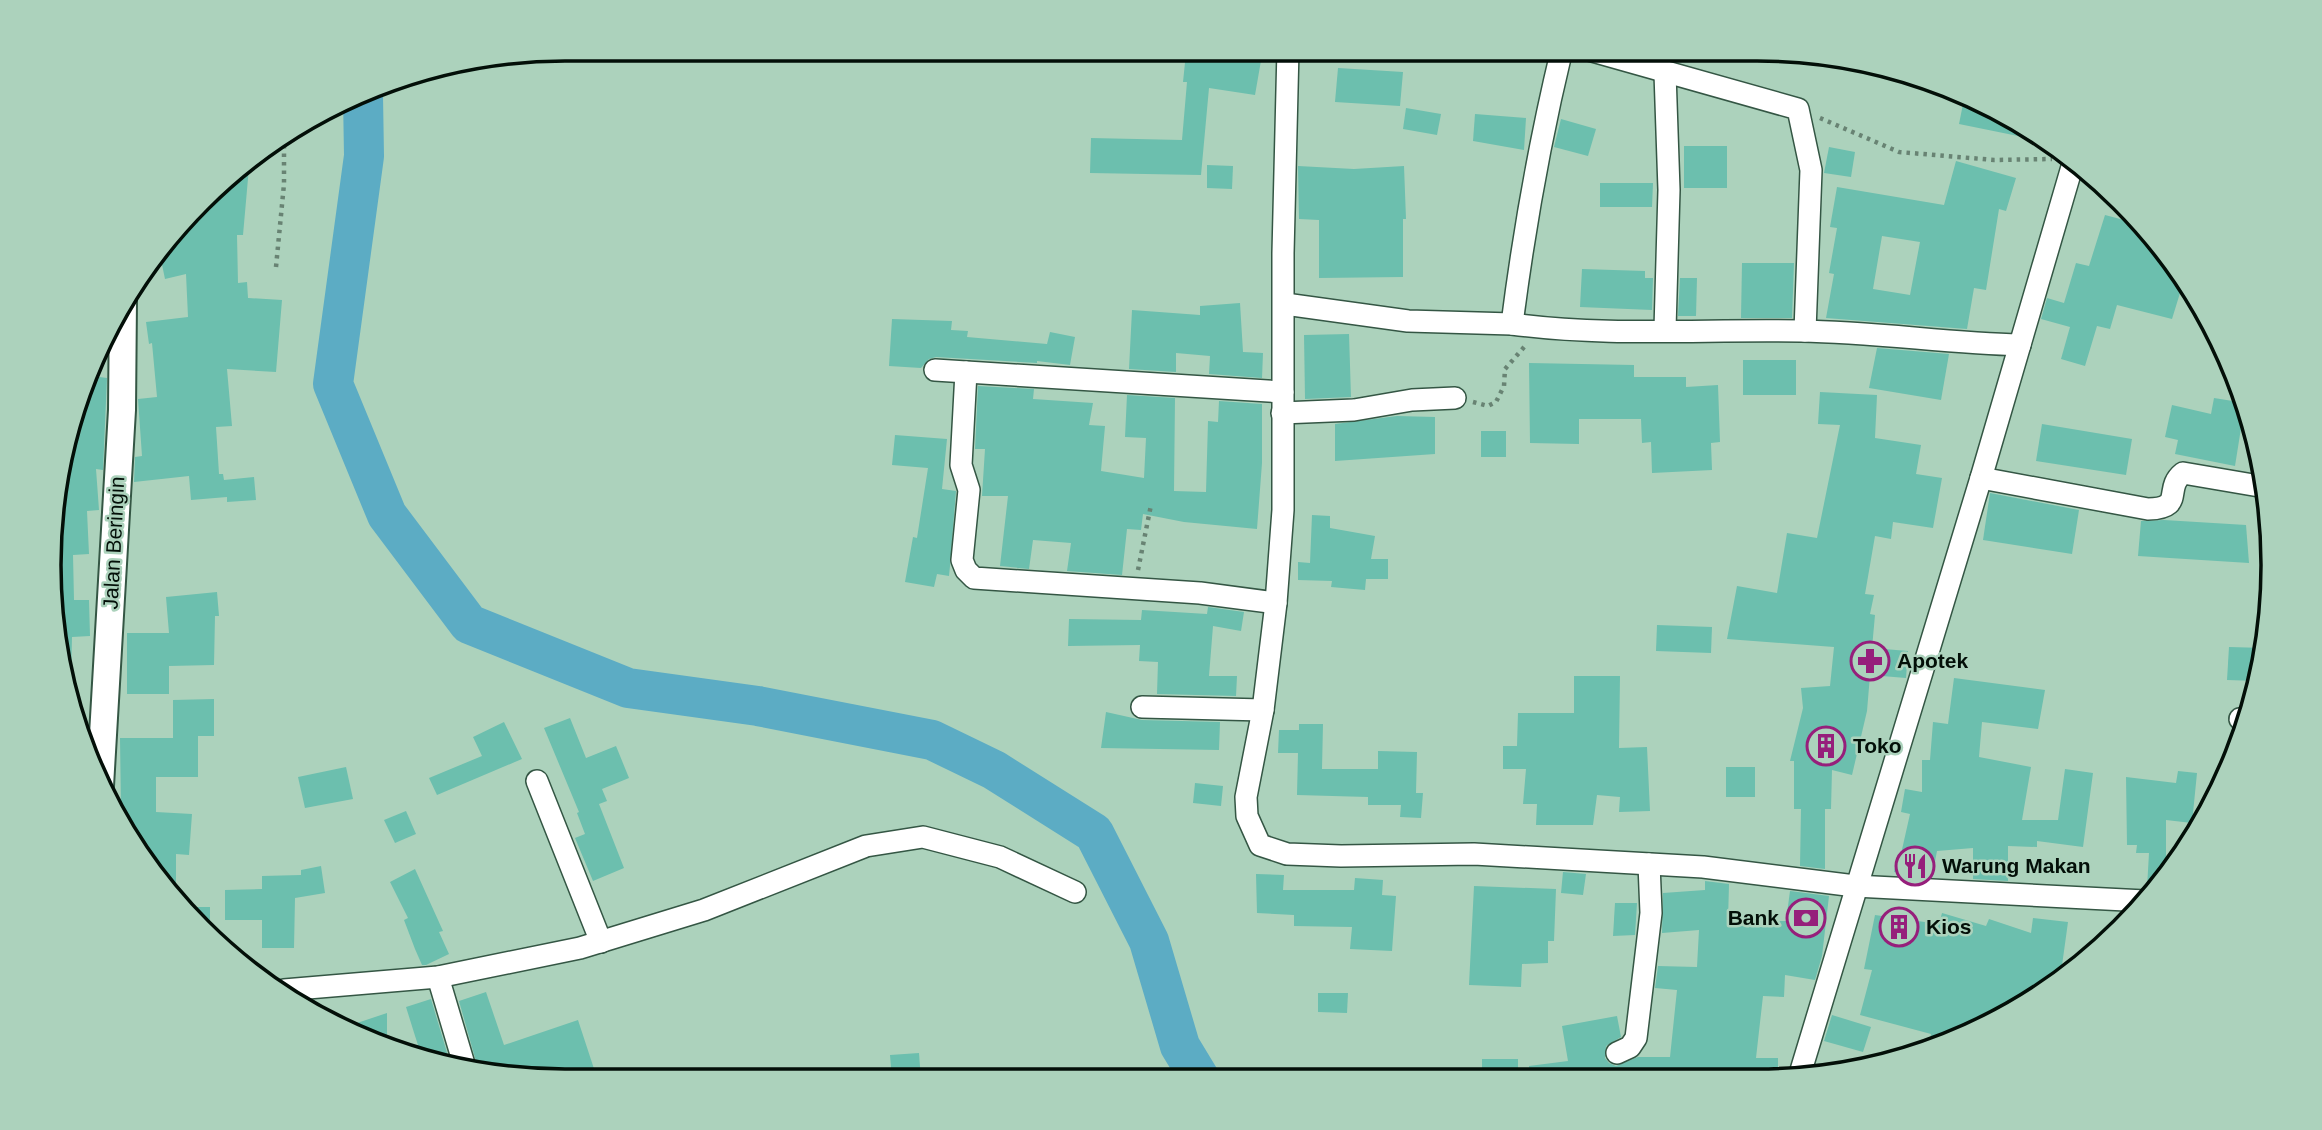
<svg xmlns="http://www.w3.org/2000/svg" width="2322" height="1130" viewBox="0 0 2322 1130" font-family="Helvetica,sans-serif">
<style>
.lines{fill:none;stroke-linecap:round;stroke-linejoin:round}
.river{stroke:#5cacc4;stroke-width:40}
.building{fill:#6cbfae;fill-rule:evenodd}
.minor-casing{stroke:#345644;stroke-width:24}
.tertiary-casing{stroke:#345644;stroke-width:30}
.path{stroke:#688373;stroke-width:4.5;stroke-dasharray:3.5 5;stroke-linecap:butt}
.minor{stroke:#fff;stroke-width:21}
.tertiary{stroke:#fff;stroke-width:26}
.labels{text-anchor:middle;stroke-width:5;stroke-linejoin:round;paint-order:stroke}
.street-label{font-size:21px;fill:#030f08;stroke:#acd2bc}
.poi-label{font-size:21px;font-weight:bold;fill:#030f08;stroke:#acd2bc;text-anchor:start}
.rim{fill:none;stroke:#030f08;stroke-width:3.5}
</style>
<rect width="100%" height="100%" fill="#acd2bc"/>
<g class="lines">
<path class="river" d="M363,96L364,156L333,384L387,515L469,624L628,688L758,706L932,740L994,770L1094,833L1149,941L1180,1046L1200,1079"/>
</g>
<g class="building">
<path d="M1226,49H1263L1255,95L1209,88L1201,175L1090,173L1091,138L1182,140L1187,82H1183L1186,53L1224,57Z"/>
<path d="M1338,68L1403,72L1400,106L1335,102Z"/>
<path d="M1965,94L2044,136L2043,141L1959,124Z"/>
<path d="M1406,108L1441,114L1437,135L1403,129Z"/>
<path d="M1475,114L1526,118L1524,150L1473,141Z"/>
<path d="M1561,119L1596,129L1588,156L1554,147Z"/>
<rect x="1684" y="146" width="43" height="42"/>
<path d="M1829,147L1855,152L1851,177L1824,173Z"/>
<path d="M250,156L243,235H237L238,283L247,282L248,298L282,300L276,372L227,369L232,426L216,427L219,474H223L224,480L254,477L256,500L227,502V497L191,500L189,476L134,482L135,457L142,456L138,399L157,397L152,343L149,344L146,322L188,317L186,274L165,279L159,250L177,225Z"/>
<path d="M1956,161L2016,178L2006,211L1999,209L1986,290L1974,288L1967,329L1826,318L1834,274L1829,273L1837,228L1830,227L1837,187L1944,205ZM1882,236L1920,242L1910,295L1873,289Z"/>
<path d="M1207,165L1233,166L1232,189L1207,188Z"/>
<path d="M1298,166L1354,169L1404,166L1406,219H1403V277L1319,278V220L1299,219Z"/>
<path d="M1600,183H1653L1652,207H1600Z"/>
<path d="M2105,215L2143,225L2184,275V280L2172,319L2117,305L2110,329L2097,326L2085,366L2061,359L2070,327L2041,319L2047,298L2064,303L2076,263L2089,266Z"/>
<path d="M1742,263H1794L1792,318H1741Z"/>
<path d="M1582,269L1645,271V278H1653L1652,310L1580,307Z"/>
<path d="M1680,278H1697L1696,316H1678Z"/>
<path d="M1240,303L1243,352L1263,353L1262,378L1209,374L1210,356L1176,353V372L1129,369L1132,310L1200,315V306Z"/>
<path d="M892,319L952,321L951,330L968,331L967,337L1047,344L1050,332L1075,337L1070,365L1037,361V363L936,357L929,359L921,368L889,366Z"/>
<path d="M1349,334L1351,397L1305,399L1304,335Z"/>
<path d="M1877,348L1949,354L1941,400L1869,388Z"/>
<rect x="1743" y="360" width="53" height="35"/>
<path d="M1529,363L1634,365V377H1686V387L1718,385L1720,442L1711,443L1712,470L1652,473L1651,442L1642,443L1641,419H1579V444L1530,443Z"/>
<path d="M92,376L107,378L103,470L96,469L99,510L87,511L89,554L73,555L74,600H89L90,636L72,637L71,679L68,680L53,632L59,464L70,435H80L84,398Z"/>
<path d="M978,386L1034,389L1033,399L1093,403L1089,425L1105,426L1101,471L1144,478L1146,438L1125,437L1127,395L1175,398L1174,491L1206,492L1208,421L1218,422L1219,401L1262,404V463L1257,529L1184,522L1143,514L1141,530L1127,529L1122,575L1067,571L1071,543L1033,540L1029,569L1000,566L1008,496H982L985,449H975Z"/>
<path d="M1820,392L1877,395L1875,438L1921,445L1916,474L1942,478L1933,528L1893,522L1891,539L1875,536L1865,594L1874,595L1870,614L1875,615L1872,648L1908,651L1906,678L1870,675L1867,711L1852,775L1832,770L1831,809H1825V869L1800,866L1801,809H1794V761H1790L1803,708L1801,688L1830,686L1834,647L1727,639L1737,586L1777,593L1787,533L1817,538L1840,425L1818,424Z"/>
<path d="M2214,398L2245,403L2235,466L2175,454L2178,440L2165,437L2172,405L2211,414Z"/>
<path d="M1397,416L1435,417V454L1335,461V424Z"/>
<path d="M2042,424L2132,439L2126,475L2036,461Z"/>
<rect x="1481" y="431" width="25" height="26"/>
<path d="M895,435L947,439L942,489L956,491L950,566L949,576L937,574L934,587L905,582L913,537L917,538L928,468L892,465Z"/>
<path d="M1990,493L2079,510L2072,554L1983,540Z"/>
<path d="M1312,515L1330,516V528L1375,536L1371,559H1388V579H1366L1365,590L1331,587L1332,581L1298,580V562L1310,563Z"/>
<path d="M2164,520L2246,525L2249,563L2138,556L2141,521Z"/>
<path d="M217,592L219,616H215L214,665L169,666V694H127V633H169L166,597Z"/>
<path d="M1208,607L1244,612L1241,631L1213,626L1209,676H1237L1236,696L1157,694L1158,662L1139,661L1140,645L1068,646L1069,619L1141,620L1142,610L1207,614Z"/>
<path d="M1657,625L1712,627L1711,653L1656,651Z"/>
<path d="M2229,647L2265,648L2258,681L2227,680Z"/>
<path d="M1574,676H1620L1619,748L1647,747L1650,811L1619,812L1620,797L1597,795L1593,825H1536L1537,804H1523L1526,769H1503V746H1517L1518,713H1574Z"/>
<path d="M1954,678L2045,690L2038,729L1982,722L1979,757L2031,767L2022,820H2058L2065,769L2093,773L2083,847L2037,841V847L2008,846V881L1973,879V848L1937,851L1932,877L1894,872L1898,854H1901L1910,814L1901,812L1905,789L1922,792V760H1930L1933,722L1948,724Z"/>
<path d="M214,699V736H198V777H156V812L192,814L189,855L176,854V900L156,879L112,809L121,810L120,738H173V700Z"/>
<path d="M1106,712L1142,720L1220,722L1219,750L1101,748Z"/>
<path d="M570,718L586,758L616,746L629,778L602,789L607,801L599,804L624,868L593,881L575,838L585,834L577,813L579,812L544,728Z"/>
<path d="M504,722L522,759L437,795L429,778L482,756L473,737Z"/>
<path d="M1299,724H1323L1322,769H1378V751L1417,752L1416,793H1423L1421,818L1400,817L1401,805H1368V797L1297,795L1298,753H1278L1279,730H1299Z"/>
<path d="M346,767L353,799L305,808L298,777Z"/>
<rect x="1726" y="767" width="29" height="30"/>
<path d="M2178,771L2197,773L2192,823L2166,820V864H2175L2154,892L2147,888L2149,853H2136L2137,845H2127L2126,777L2176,783Z"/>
<path d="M1195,783L1223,786L1221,806L1193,803Z"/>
<path d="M406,811L416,834L395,843L384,820Z"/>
<path d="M321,866L325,893L295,898L294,948H262V920H225V890L262,889V876L301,875V870Z"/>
<path d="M415,869L443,931L439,932L449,954L426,965H422L415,949L404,920L408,918L390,882Z"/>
<path d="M1563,872L1586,874L1583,895L1561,893Z"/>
<path d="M1256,874L1284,875L1283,890H1354L1355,878L1383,880L1382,895L1396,896L1392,951L1350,949L1352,927L1294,926V915L1257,913Z"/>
<path d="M1705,881L1729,884L1728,921H1786L1790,891L1829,896L1822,956L1815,980L1785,975L1784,997L1763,996L1756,1058H1778V1077L1530,1078L1529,1066L1568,1061L1562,1026L1617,1016L1621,1037L1606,1046L1605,1058L1609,1063L1616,1066L1638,1057H1670L1677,990L1655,988L1658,966L1697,967L1699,930L1662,933L1663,893L1705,890Z"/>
<path d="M1474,886L1556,889L1554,941H1548V963L1522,964L1521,987L1469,985Z"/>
<path d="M1615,903H1637L1635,935L1613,936Z"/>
<path d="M182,907H210V937Z"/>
<path d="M1942,913L1986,926L1989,919L2031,933L2033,918L2068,922L2060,980L1955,1042L1928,1049L1931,1034L1860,1015L1872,970L1864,969L1875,915L1939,924Z"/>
<path d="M486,992L504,1045L578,1020L598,1081H565L479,1072L459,1001Z"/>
<path d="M1318,993H1348L1347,1013L1318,1012Z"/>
<path d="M431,999L451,1066H449L422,1058L406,1007Z"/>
<path d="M387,1013V1048L367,1042L345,1027Z"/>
<path d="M1832,1015L1871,1027L1863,1052L1824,1041Z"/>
<path d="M919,1053L921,1080H892L890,1055Z"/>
<rect x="1482" y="1059" width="36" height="19"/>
</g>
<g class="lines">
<defs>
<g id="minor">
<path d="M1288,49L1283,253V510L1276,603L1263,710L1246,797L1247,816L1260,845L1287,854L1341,856L1474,854L1703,867L1855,886L2145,901"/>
<path d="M1585,49L1798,109L1811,170L1805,331"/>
<path d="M1665,73L1669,190L1665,329"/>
<path d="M1285,304L1408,321L1512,324C1524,230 1540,140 1562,49"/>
<path d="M1512,324C1607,337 1705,329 1801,331C1874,332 1947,343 2020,345"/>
<path d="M935,370L1283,392"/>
<path d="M966,372L961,465L969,490L962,560L966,570L974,578L1200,593L1276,603"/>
<path d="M1282,413L1354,410L1412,400L1455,398"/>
<path d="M1981,478L2148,509C2186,508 2163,489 2183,473L2265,487"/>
<path d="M1142,707L1263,710"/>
<path d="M2240,719L2247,718"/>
<path d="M537,781L601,942"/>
<path d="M438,977L466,1071"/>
<path d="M284,990L438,977L580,948L704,910L866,846L923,837L1000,857L1075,892"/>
<path d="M1617,1053L1630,1047L1636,1038L1651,913L1649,864"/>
<path d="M1799,1077L1981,478L2074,160"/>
</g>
<path id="tertiary" d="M100,786L122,410L123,300"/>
</defs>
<use href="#minor" class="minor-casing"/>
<use href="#tertiary" class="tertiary-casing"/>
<g class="path">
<path d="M1820,118L1899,152L1994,160L2052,159"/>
<path d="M276,267L284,184V138"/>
<path d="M1473,402L1488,406L1496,402L1504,386L1505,369L1525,346"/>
<path d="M1138,570L1151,505"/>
</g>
<use href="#minor" class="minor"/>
<use href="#tertiary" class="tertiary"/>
</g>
<defs>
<symbol id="pharmacy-ring" viewBox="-11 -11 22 22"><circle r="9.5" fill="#acd2bc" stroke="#961f7b" stroke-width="1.5"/><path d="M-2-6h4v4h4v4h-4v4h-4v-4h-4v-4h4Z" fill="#961f7b"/></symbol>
<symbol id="building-ring" viewBox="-11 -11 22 22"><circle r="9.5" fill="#acd2bc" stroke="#961f7b" stroke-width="1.5"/><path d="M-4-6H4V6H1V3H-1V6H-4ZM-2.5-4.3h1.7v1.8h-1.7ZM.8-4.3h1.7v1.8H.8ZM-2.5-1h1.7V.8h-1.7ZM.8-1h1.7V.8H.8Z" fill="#961f7b"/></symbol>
<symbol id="restaurant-ring" viewBox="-11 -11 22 22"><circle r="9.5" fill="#acd2bc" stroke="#961f7b" stroke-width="1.5"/><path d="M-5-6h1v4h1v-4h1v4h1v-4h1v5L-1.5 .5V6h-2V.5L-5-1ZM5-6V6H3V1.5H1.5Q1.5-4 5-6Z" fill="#961f7b"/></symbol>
<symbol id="bank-ring" viewBox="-11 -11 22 22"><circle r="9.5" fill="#acd2bc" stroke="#961f7b" stroke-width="1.5"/><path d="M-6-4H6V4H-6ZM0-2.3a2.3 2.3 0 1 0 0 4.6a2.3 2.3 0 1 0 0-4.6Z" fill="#961f7b"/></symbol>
</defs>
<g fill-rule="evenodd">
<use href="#pharmacy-ring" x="1848" y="639" width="44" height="44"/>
<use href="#building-ring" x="1804" y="724" width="44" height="44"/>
<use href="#restaurant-ring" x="1893" y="844" width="44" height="44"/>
<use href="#bank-ring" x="1784" y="896" width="44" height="44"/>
<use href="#building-ring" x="1877" y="905" width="44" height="44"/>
</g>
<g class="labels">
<g class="street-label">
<text transform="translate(114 543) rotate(-87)" y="7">Jalan Beringin</text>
</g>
<g class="poi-label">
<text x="1897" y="668">Apotek</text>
<text x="1853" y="753">Toko</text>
<text x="1942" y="873">Warung Makan</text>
<text x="1779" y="925" text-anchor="end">Bank</text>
<text x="1926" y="934">Kios</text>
</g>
</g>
<path d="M0 0H2322V1130H0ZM565 61H1757A504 504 0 0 1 2261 565V565A504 504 0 0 1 1757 1069H565A504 504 0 0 1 61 565V565A504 504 0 0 1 565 61Z" fill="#acd2bc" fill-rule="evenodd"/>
<path class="rim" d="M565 61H1757A504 504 0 0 1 2261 565V565A504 504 0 0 1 1757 1069H565A504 504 0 0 1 61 565V565A504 504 0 0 1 565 61Z"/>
</svg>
